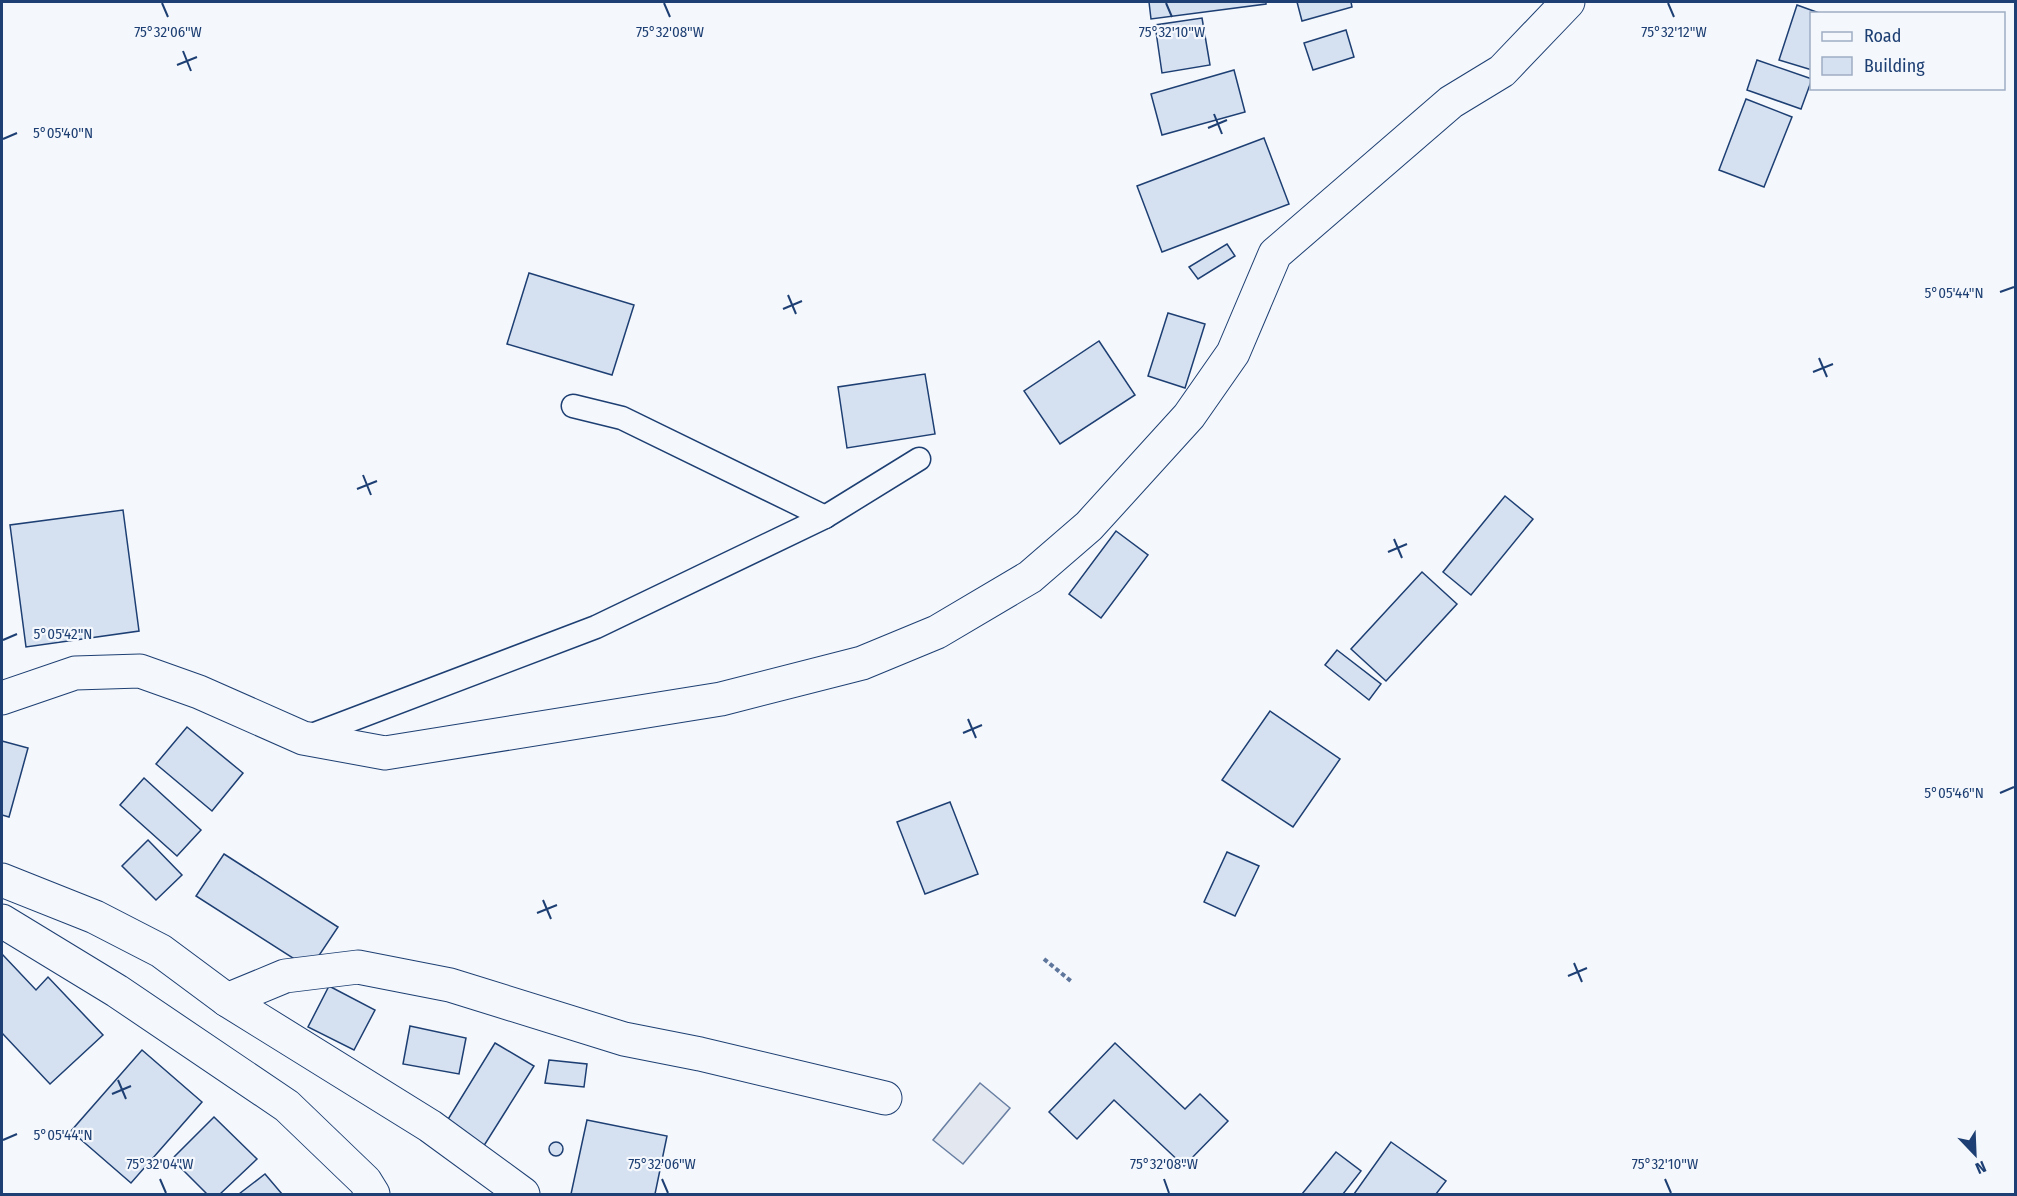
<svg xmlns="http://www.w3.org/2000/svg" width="2017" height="1196" viewBox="0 0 2017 1196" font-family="'Fira Sans Condensed',sans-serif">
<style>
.parking{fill:#e3e8f0;stroke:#687fa3;stroke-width:1.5}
.building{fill:#d5e0f0;stroke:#1d3f73;stroke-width:1.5}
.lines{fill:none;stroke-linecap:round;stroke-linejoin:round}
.service-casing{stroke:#1d3f73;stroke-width:25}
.minor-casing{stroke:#1d3f73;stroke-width:35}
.secondary-casing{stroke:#1d3f73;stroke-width:35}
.path{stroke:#5e769c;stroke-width:4;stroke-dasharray:4.5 3;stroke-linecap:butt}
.service{stroke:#f4f7fb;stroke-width:22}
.minor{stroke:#f4f7fb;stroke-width:33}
.secondary{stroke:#f4f7fb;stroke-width:33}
.ticks{fill:none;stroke:#1d3f73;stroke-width:2}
.ticks-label{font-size:15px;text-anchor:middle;fill:#1d3f73;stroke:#f4f7fb;stroke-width:4.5;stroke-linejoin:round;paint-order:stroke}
</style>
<rect width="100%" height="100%" fill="#f4f7fb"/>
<path class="parking" d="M980,1083L1010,1108L963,1164L933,1140Z"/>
<g class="building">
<path d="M1149,2H1266V4L1151,19Z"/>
<path d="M1297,2H1351L1352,7L1302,21Z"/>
<path d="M1797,5L1822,14H1812V70L1779,60Z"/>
<path d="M1202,18L1210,65L1162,73L1155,25Z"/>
<path d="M1346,30L1354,57L1313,70L1304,43Z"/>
<path d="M1757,60L1812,79L1801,109L1747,90Z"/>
<path d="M1234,70L1245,112L1162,135L1151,94Z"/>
<path d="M1746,99L1792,117L1764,187L1719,170Z"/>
<path d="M1264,138L1289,204L1162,252L1137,186Z"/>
<path d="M1227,244L1235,256L1198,279L1189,267Z"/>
<path d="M529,273L634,305L612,375L507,344Z"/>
<path d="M1168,313L1205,324L1185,388L1148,376Z"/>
<path d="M1099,341L1135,395L1060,444L1024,391Z"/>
<path d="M925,374L935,434L847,448L838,387Z"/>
<path d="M1505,496L1533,519L1471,595L1443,572Z"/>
<path d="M123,510L139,631L26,647L10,525Z"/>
<path d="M1116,531L1148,555L1101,618L1069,594Z"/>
<path d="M1422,572L1457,604L1386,681L1351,649Z"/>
<path d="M1337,650L1381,684L1369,700L1325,665Z"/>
<path d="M1270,711L1340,759L1293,827L1222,780Z"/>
<path d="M187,727L243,773L212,811L156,764Z"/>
<path d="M2,741L28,748L9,817L2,815Z"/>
<path d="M144,778L201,830L177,856L120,805Z"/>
<path d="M950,802L978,874L925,894L897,822Z"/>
<path d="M148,840L182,875L156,900L122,866Z"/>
<path d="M1227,852L1259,866L1235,916L1204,902Z"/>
<path d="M224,854L338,927L310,969L196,896Z"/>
<path d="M2,954L36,990L48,977L103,1035L50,1084L2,1033Z"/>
<path d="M329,986L375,1010L354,1050L308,1027Z"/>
<path d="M410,1026L466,1038L459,1074L403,1064Z"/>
<path d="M495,1043L534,1066L480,1152L442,1129Z"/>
<path d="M1115,1043L1185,1109L1200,1094L1228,1121L1184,1166L1114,1100L1077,1139L1049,1112Z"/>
<path d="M142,1050L202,1102L131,1183L71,1131Z"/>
<path d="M549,1060L587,1064L584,1087L545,1083Z"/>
<path d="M214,1117L257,1159L220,1194H207L172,1159Z"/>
<path d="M587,1120L667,1136L655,1194H571Z"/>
<circle cx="556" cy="1149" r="7"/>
<path d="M1391,1142L1446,1181L1436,1194H1354Z"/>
<path d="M1336,1152L1361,1171L1343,1194H1302Z"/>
<path d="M265,1174L282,1194H239Z"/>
</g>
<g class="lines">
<defs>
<g id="service">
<path d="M573,406L622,418L825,517"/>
<path d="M304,738L596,627L825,517L919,459"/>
</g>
<g id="minor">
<path d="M2,698L75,673L140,671L199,692L303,738L385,753L721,699L862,663L937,632L1030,577L1089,526L1189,416L1233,353L1275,254L1451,102L1502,71L1568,2"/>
<path d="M2,921L117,991L287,1106L365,1181L373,1194"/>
<path d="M227,1000L285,976L358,967L450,985L624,1039L700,1054L885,1098"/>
</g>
<path id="secondary" d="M2,880L95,917L161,951L227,1000L430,1126L523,1194"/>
</defs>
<use href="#service" class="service-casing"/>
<use href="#minor" class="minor-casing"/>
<use href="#secondary" class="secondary-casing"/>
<path class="path" d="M1044,959L1072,982"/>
<use href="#service" class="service"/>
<use href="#minor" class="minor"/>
<use href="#secondary" class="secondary"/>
</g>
<path class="ticks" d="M162,3L168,17M664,3L670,17M1166,3L1172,17M1668,3L1674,17M183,51L191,71M177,65L197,57M1214,114L1222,134M1208,128L1227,120M3,139L17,133M2000,292L2014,287M788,295L796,314M783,309L802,301M1819,358L1827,377M1813,372L1833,364M363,475L371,495M357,489L377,481M1394,539L1402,558M1388,552L1407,544M3,640L17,634M968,719L976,738M963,733L982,725M2000,793L2014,787M543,900L551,919M537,913L557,905M1574,963L1582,982M1568,976L1587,968M118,1080L126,1099M112,1094L131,1086M3,1140L17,1134M160,1179L166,1193M662,1179L668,1193M1164,1179L1169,1193M1665,1179L1671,1193"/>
<g class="ticks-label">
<text x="168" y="37">75°32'06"W</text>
<text x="670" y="37">75°32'08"W</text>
<text x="1172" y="37">75°32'10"W</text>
<text x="1674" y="37">75°32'12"W</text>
<text x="63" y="138">5°05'40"N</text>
<text x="1954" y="298">5°05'44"N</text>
<text x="63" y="639">5°05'42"N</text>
<text x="1954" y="798">5°05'46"N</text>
<text x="63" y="1140">5°05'44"N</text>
<text x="160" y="1169">75°32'04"W</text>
<text x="662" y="1169">75°32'06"W</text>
<text x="1164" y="1169">75°32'08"W</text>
<text x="1665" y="1169">75°32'10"W</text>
</g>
<rect width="2017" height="1196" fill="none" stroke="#1d3f73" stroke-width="6"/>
<rect x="1810" y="12" width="195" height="78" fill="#f4f7fb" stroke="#9eadc5" stroke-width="1.5"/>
<rect x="1822" y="32" width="30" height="9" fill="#f4f7fb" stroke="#9eadc5" stroke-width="1.5"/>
<text x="1864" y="42" font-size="18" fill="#1d3f73">Road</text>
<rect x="1822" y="57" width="30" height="18" fill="#d5e0f0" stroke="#9eadc5" stroke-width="1.5"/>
<text x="1864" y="72" font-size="18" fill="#1d3f73">Building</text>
<g transform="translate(1975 1154) rotate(157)" stroke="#f4f7fb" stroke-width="4.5" paint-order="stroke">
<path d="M0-4.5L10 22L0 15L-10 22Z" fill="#1d3f73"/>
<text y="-9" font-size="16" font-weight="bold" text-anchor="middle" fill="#1d3f73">N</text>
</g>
</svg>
